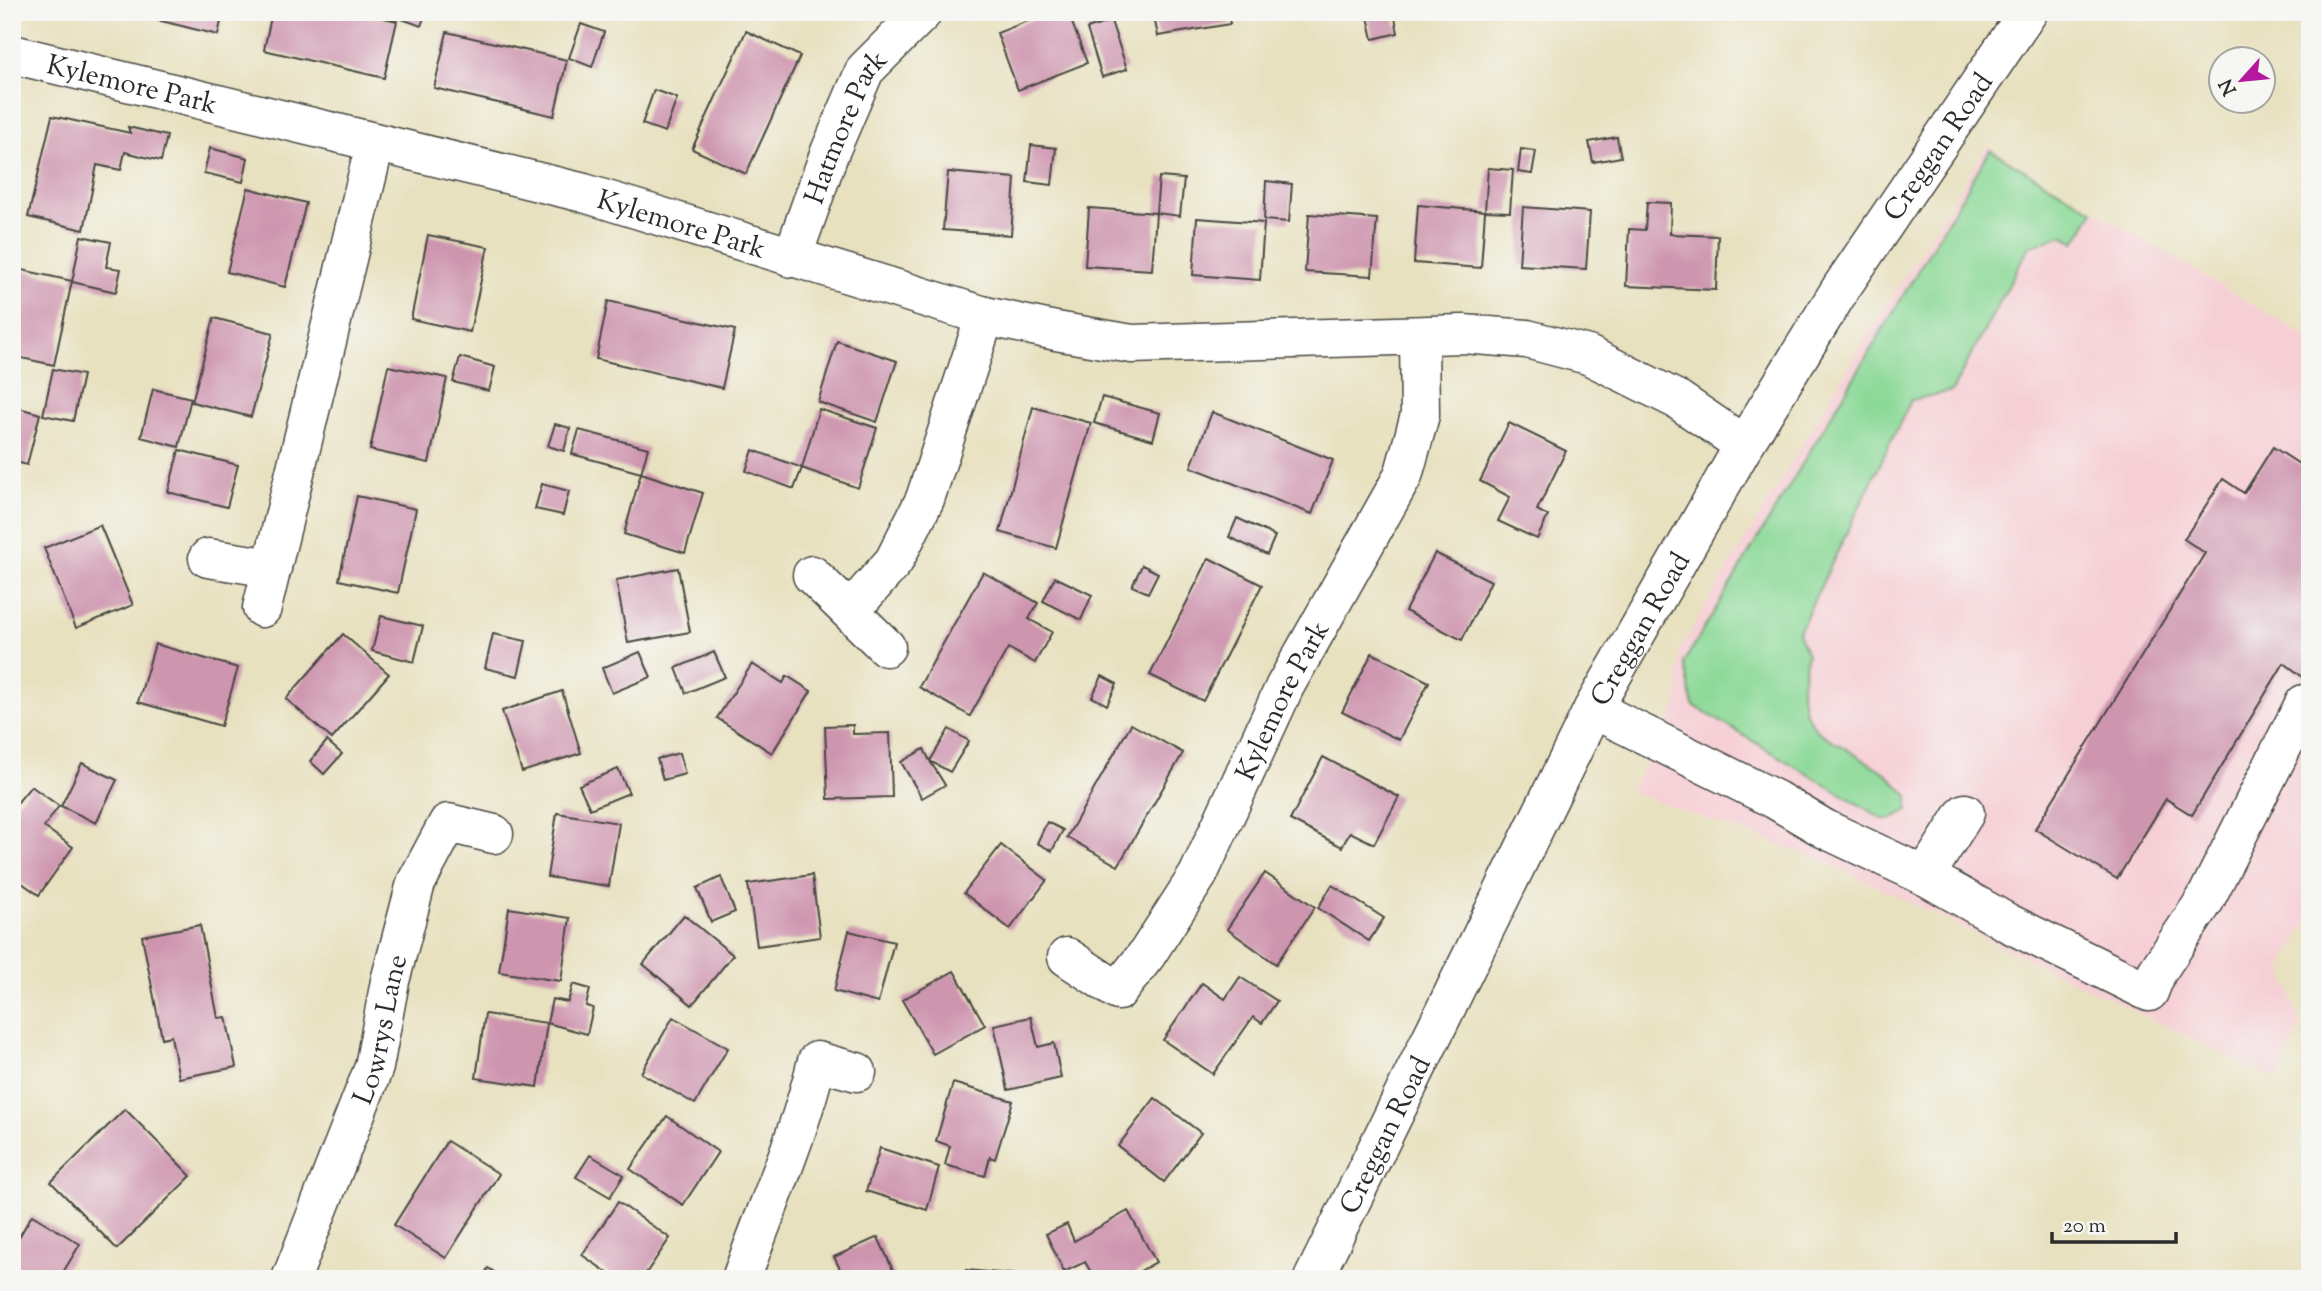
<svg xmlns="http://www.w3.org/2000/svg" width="2322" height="1291" viewBox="0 0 2322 1291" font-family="'Sorts Mill Goudy',serif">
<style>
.built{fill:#f6cfd5}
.green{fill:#8cd998;stroke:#5c8262;stroke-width:2}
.building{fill:#ce95af}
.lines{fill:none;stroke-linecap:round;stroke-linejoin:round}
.minor-casing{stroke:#474641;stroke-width:41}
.major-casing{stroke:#474641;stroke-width:41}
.minor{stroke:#fff;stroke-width:38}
.major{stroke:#fff;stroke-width:38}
.labels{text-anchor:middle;stroke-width:5;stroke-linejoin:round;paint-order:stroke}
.street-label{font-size:28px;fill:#2b2b2b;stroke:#f6f6f2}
</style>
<rect width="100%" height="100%" fill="#f6f6f2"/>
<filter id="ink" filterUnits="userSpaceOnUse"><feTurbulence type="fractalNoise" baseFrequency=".0143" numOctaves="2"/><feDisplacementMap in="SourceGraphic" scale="14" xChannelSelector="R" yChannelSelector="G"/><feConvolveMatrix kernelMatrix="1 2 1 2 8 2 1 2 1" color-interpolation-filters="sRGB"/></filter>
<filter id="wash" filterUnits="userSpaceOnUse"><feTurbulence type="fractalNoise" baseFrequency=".00686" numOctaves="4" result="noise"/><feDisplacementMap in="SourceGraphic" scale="28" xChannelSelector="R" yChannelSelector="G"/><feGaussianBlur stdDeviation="1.57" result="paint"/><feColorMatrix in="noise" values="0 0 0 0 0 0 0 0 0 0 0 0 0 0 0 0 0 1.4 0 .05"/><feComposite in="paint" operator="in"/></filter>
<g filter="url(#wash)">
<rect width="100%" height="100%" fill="#e8e1c0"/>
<path class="built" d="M1987,146L2310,339V917L2282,966L2301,1027L2276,1079L1825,861L1630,792L1678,703L1679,651L1868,334Z"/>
<path class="green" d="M1990,150L2094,211L2075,242L2062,235L2029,247L1952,391L1911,400L1798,633L1807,654L1801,690L1805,712L1817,731L1887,774L1908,796V810L1891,819H1883L1693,705L1684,662Z"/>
<g id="blocks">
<g class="building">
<path d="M125,12H223L218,35Z"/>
<path d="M272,12H358L397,21L384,78L264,50Z"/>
<path d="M398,12H426L421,26L397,17Z"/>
<path d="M1051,12H1068L1087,63L1018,90L997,33Z"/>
<path d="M1153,12H1228L1230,24L1158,36Z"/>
<path d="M1367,12H1394L1398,33L1373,39Z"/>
<path d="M1111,21L1127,69L1102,77L1087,29Z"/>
<path d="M581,24L604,32L592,67L569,58Z"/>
<path d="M746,31L800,56L746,174L692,149Z"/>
<path d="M447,32L567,60L554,116L434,88Z"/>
<path d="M654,90L677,98L665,132L642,124Z"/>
<path d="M52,116L130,133L128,127L167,136L161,161L125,152L121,170L97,165L84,230L28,217Z"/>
<path d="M1617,137L1621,157L1593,162L1589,142Z"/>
<path d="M1031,145L1056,148L1052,185L1027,182Z"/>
<path d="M210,148L248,158L243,182L204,173Z"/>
<path d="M1521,149L1536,151L1532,174L1518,172Z"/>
<path d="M1488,168L1513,170L1510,212L1485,211Z"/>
<path d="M948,172L1015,178L1011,235L943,230Z"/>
<path d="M1159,177L1184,179L1180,216L1156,213Z"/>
<path d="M1266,181L1292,184L1289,222L1264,220Z"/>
<path d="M248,188L306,203L285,287L227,272Z"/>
<path d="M1647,202L1671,203L1670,234L1718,236L1716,290L1626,286L1629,229L1645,230Z"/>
<path d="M1418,205L1485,211L1481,268L1414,263Z"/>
<path d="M1523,207L1590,212L1586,269L1519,265Z"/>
<path d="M1089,208L1156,213L1152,270L1085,266Z"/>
<path d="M1309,214L1377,219L1372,276L1305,272Z"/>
<path d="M1197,218L1264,223L1260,280L1193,275Z"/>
<path d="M428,235L488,247L470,332L411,319Z"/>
<path d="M81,236L111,242L106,267L121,269L116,292L72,282Z"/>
<path d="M13,268L72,281L54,365L12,356Z"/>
<path d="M608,301L735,330L722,388L596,359Z"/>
<path d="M214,318L273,333L251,417L192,402Z"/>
<path d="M837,341L897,361L877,422L818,402Z"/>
<path d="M460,357L495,367L489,391L453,382Z"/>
<path d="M388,366L447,378L429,463L370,450Z"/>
<path d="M53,369L83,375L73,421L43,415Z"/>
<path d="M153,389L191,398L179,447L141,437Z"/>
<path d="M1102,397L1160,413L1153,440L1094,423Z"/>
<path d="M12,406L40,414L27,465L12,461Z"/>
<path d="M1033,407L1091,423L1056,548L1000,532Z"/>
<path d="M819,409L877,428L858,488L802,468L794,489L746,471L753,450L802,468Z"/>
<path d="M1212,412L1333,460L1312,514L1191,467Z"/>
<path d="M1509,423L1566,451L1537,510L1548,516L1537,539L1498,521L1510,497L1480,481Z"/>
<path d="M555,424L570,428L564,451L548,446Z"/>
<path d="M579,430L648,448L641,473L572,454Z"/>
<path d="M2273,447L2310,471V682L2284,663L2192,815L2166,799L2117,879L2035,829L2205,553L2184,539L2223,479L2244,493Z"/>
<path d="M179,450L238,465L227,507L168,492Z"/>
<path d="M641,473L703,493L685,553L624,534Z"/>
<path d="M542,484L569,491L563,515L535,509Z"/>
<path d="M357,496L416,509L398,593L339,580Z"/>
<path d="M1237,518L1275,536L1267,555L1229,537Z"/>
<path d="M100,525L133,605L76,628L44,548Z"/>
<path d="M1435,553L1491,581L1462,640L1405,611Z"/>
<path d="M1209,558L1262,585L1203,701L1150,675Z"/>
<path d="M1142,565L1158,573L1148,593L1132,586Z"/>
<path d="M678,568L690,632L628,643L616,580Z"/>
<path d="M983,572L1038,603L1029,619L1052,632L1035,663L1008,648L970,716L919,687Z"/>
<path d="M1055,577L1092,595L1081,620L1043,601Z"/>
<path d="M381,616L423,626L414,662L372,651Z"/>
<path d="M343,634L389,674L332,739L286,699Z"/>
<path d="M493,634L526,641L518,676L485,668Z"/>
<path d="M155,644L238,668L221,726L138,702Z"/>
<path d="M640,652L651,677L612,693L602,668Z"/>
<path d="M714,652L725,677L686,693L676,668Z"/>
<path d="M1372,653L1429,682L1399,740L1342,712Z"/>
<path d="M752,664L783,683L787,676L811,691L772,753L717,718Z"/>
<path d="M1102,676L1117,684L1107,705L1092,697Z"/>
<path d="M562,691L581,753L522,772L502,711Z"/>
<path d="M1131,724L1183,753L1118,866L1067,837Z"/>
<path d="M853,725V734L890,733L892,797L828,799L825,726Z"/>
<path d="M949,729L969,741L950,772L930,761L945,785L922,798L901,762L924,749L930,761Z"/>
<path d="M327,741L342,754L324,774L310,761Z"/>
<path d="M679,753L685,774L663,780L657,759Z"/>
<path d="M1323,757L1399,797L1374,844L1350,832L1342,847L1290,820Z"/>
<path d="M82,763L117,780L96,823L61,806Z"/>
<path d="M618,769L629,793L590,809L579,785Z"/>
<path d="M31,786L59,806L44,827L73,847L39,895L12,876V809Z"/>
<path d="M557,813L619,823L609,886L547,877Z"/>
<path d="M1047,822L1063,830L1052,851L1037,843Z"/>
<path d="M1001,845L1047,880L1010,929L964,893Z"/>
<path d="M1265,873L1315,907L1276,964L1227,929Z"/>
<path d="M812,875L820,937L757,946L748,884Z"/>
<path d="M721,877L735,912L711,922L697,888Z"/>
<path d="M1332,885L1384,918L1369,941L1318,908Z"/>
<path d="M509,908L570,918L561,981L499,972Z"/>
<path d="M684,915L733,955L692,1005L643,964Z"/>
<path d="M200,925L218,1018L226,1017L236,1067L179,1078L171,1036L162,1038L142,936Z"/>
<path d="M849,931L894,942L878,1003L834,991Z"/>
<path d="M954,971L985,1025L933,1054L902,1000Z"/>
<path d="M1240,977L1277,1001L1262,1023L1253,1017L1213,1074L1163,1040L1202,983L1225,999Z"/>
<path d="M573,984L590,989L586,1006L593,1008L587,1034L547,1023L552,999L568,1002Z"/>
<path d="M485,1014L547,1023L538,1087L476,1078Z"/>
<path d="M673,1017L728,1048L695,1104L641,1073Z"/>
<path d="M1031,1017L1038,1047L1054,1043L1061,1078L1008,1090L994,1025Z"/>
<path d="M953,1083L1013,1101L995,1159L990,1157L985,1176L945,1165L950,1146L936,1141Z"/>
<path d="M1155,1098L1201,1133L1164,1182L1118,1146Z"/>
<path d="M125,1109L191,1176L117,1249L51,1182Z"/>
<path d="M667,1116L718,1152L683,1205L630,1169Z"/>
<path d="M447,1141L499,1174L446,1258L394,1225Z"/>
<path d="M880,1148L939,1167L927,1210L866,1191Z"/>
<path d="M590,1155L624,1175L610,1197L576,1177Z"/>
<path d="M618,1202L670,1238L642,1279H617L582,1255Z"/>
<path d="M1128,1211L1156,1262L1126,1279H1095L1085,1262L1064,1272L1046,1234L1067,1224L1074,1241Z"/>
<path d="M32,1215L80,1244L59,1279H12V1249Z"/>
<path d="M878,1237L897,1279H845L834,1257Z"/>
<path d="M488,1268L505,1279H482Z"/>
<path d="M966,1270L1031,1276V1279H965Z"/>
</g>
</g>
</g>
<g filter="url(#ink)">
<use href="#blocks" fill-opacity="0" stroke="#474641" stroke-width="2"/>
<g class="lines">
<defs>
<g id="minor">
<path id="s1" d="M12,54L584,193L985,316L1056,331L1132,344L1463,334L1527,339L1588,355L1678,400L1744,445"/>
<path id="s2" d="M792,258L829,154L865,70L923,12"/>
<path d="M208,558L272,568"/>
<path d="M812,575L886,647"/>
<path d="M262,608L375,144"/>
<path d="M851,610L894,561L925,499L985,316"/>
<path d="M1593,709L1776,800L1825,829L1925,876L1965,813"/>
<path d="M1925,876L2008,923L2149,992L2157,972L2205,900L2304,704"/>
<path id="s3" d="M1067,957L1118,991L1147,954L1198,875L1285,686L1403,476L1420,415L1419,337"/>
<path id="s4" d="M291,1279L374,1067L390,981L416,883L448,823L494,834"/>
<path d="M741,1279C767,1206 799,1136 817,1061L857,1072"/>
</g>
<g id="major">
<path id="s5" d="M1313,1279L1593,709L1744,445L1841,288L2028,12"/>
</g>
</defs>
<use href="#minor" class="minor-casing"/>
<use href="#major" class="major-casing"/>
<use href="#minor" class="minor"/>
<use href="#major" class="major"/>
</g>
</g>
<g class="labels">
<g class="street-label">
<text dy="10" stroke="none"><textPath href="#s1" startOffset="124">Kylemore Park</textPath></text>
<text dy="10" stroke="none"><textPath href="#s2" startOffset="142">Hatmore Park</textPath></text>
<text dy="10" stroke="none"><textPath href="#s5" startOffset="1295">Creggan Road</textPath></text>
<text dy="10" stroke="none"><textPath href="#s1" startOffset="691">Kylemore Park</textPath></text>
<text dy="10" stroke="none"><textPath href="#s5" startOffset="728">Creggan Road</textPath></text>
<text dy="10" stroke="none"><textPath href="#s3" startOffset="396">Kylemore Park</textPath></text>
<text dy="10" stroke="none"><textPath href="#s4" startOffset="266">Lowrys Lane</textPath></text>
<text dy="10" stroke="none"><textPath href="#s5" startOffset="161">Creggan Road</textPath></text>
</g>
</g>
<rect width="2322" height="1291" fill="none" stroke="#f6f6f2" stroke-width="42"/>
<g transform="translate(2242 80) rotate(243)"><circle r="33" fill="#f6f6f2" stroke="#a5a5a2" stroke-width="2"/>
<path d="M0-5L12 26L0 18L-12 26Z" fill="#b5179e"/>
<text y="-10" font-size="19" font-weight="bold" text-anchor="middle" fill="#2b2b2b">N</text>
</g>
<path d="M2052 1232v10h124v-10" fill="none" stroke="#2b2b2b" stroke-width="3.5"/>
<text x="2063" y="1232" font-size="21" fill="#2b2b2b" stroke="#f6f6f2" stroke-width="5" paint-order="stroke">20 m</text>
</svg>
